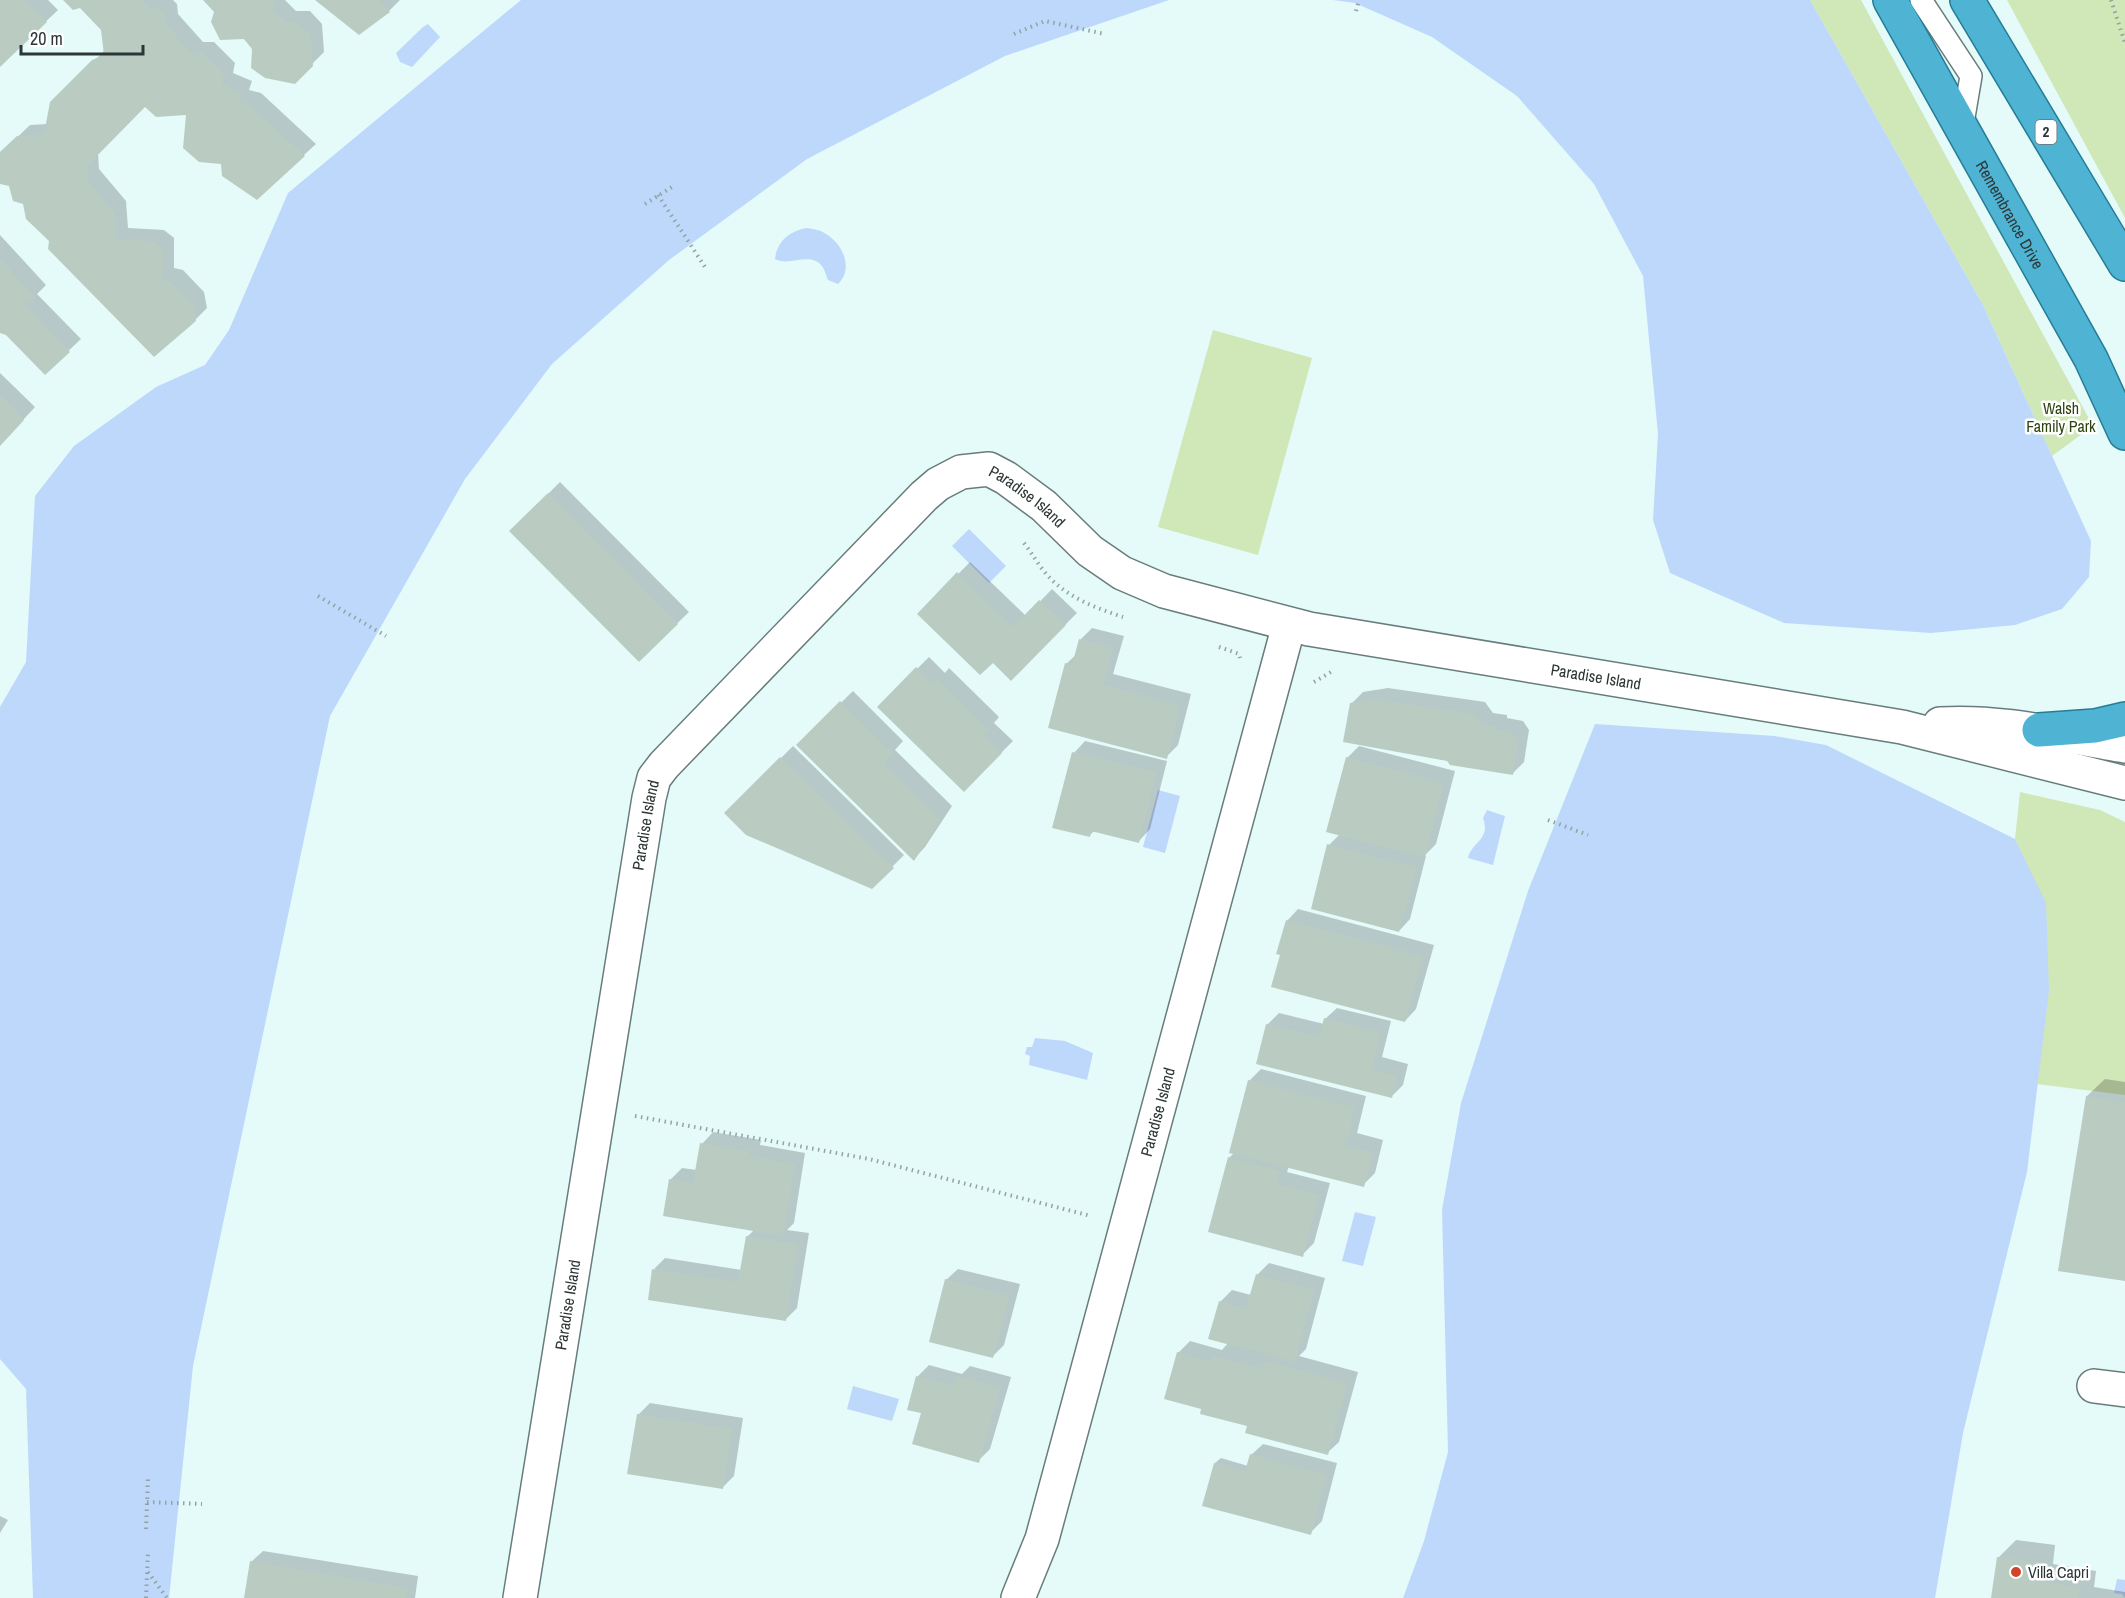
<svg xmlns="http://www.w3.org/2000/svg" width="2125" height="1598" viewBox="0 0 2125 1598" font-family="'Archivo Narrow',sans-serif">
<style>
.green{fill:#d0e7b7}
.water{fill:#bed8fc}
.shadow{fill:#0003}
.building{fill:#baccc2}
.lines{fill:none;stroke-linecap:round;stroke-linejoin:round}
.service-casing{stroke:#687d7b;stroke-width:24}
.minor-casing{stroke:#687d7b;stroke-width:36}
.trunk-casing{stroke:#267c95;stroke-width:36}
.path{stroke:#92a3a2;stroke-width:4;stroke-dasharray:1.5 4.5;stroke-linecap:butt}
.service{stroke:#fff;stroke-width:21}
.minor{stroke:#fff;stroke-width:33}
.trunk{stroke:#4fb4d3;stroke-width:33}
.poi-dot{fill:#d1462b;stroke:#fff;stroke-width:2}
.labels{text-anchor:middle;stroke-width:5;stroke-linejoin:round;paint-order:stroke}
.shield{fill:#fff;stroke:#6c7272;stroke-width:1.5}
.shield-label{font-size:15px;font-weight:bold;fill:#2d3636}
.street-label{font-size:16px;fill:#2d3636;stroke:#fff}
.park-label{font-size:16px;fill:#2e430e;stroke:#fff}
.poi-label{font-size:16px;fill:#2d3636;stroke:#fff;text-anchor:start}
</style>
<rect width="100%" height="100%" fill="#e4fbfa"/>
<g class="green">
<path d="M1810,0H1861L2093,426L2052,456L1983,305Z"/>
<path d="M2007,0H2125V218Z"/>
<path d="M1213,330L1312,358L1258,555L1158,527Z"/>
<path d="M2020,792L2100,810L2125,822V1095L2037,1084L2047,930L2015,839Z"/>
</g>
<g class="water">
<path d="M521,0H1169L1005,56L807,159L669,260L552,364L465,479L330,716L193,1366L169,1598H33L26,1389L0,1359V707L26,662L35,496L74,446L156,387L205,365L229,330L288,193Z"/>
<path d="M1333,0H1810L1983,305L2091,541L2089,577L2062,609L2015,625L1931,633L1784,623L1670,573L1653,520L1658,434L1643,276L1594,184L1517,96L1432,37L1355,3Z"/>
<path d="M428,24L440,37L412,67L400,62L396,53L423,27Z"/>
<path d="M807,228C813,229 821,230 826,234C843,244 854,269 838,284L828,280C826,276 825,270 822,266C810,251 790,267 775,259C777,241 790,231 807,228Z"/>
<path d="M969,529L1006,566L989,583L952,546Z"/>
<path d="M1595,724L1775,736L1826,745L2015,839L2046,903L2049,991L2027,1172L1963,1433L1935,1598H1403L1424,1541L1448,1452L1442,1210L1461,1103L1528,891Z"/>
<path d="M1158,790L1180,796L1165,853L1143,847Z"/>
<path d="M1487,810L1505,816L1493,865L1468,858C1472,841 1491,840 1483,818Z"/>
<path d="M1035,1038L1065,1041L1093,1053L1087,1080L1029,1065L1030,1056L1025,1054L1027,1047H1032Z"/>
<path d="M1355,1212L1376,1217L1363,1266L1342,1261Z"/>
<path d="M853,1386L899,1399L892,1421L847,1409Z"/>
<path d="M2117,1579L2125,1580V1598L2122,1594L2114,1593Z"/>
</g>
<g class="shadow">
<path d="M0,0H48L58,10L0,65Z"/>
<path d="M65,0H173L177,4L178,14L203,42H214L235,63L233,73L252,81L249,90L261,93L316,144L257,198L222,163L188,114L145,105L98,153L99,169L126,201L128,228L164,230L174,238V268L183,270L204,292L207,308L195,320L51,241L10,185L0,182V154L30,125L48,124L52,103L105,50L102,29L80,7Z"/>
<path d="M205,0H285L296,11H310L322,24L324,52L294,82L253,48Z"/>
<path d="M317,0H400L389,11L359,33Z"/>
<path d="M0,235L46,285L37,294L81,339L45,373L6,333L0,331Z"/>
<path d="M0,373L35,407L0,445Z"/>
<path d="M560,482L689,612L639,660L511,531Z"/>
<path d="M970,562L1026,616L1052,589L1077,613L1011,679L993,661L919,614Z"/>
<path d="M1092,628L1124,636L1113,674L1191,694L1178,745L1166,757L1066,664L1077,654L1080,640Z"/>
<path d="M929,657L945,673L949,668L999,717L994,723L1013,741L964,790L879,707Z"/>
<path d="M1388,688L1485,702L1493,713L1507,715V718L1523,721L1529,730L1524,762L1513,773L1448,759L1351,704L1363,692Z"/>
<path d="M853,691L903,741L895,750L952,806L925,847L914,859L798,745Z"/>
<path d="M1085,741L1167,761L1150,829L1139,841L1094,831L1089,836L1074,753Z"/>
<path d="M793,746L904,855L872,887L726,813Z"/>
<path d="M1359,746L1455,771L1436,844L1424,856H1426L1410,919L1399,931L1329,845L1340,834L1347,758Z"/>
<path d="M1298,909L1434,945L1416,1009L1405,1021L1281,954L1287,921Z"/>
<path d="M1337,1008L1391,1021L1382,1057L1408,1064L1403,1085L1391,1097L1267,1025L1279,1013L1324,1024L1325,1019Z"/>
<path d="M1261,1069L1366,1096L1357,1133L1383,1140L1375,1173L1363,1185L1289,1166L1287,1172L1330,1183L1314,1243L1302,1255L1229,1158L1234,1153L1249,1081Z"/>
<path d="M2105,1079L2125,1082V1280L2087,1096Z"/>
<path d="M713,1132L761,1140L760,1145L805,1153L794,1223L787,1230L809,1233L797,1308L785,1320L654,1269L665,1258L742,1270L747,1237L754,1230L665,1215L671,1179L682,1168L697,1170L702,1144Z"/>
<path d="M1269,1263L1325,1278L1306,1349L1299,1356L1358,1372L1339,1442L1327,1453L1203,1408L1178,1353L1190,1341L1222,1350L1228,1343L1220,1302L1232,1290L1251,1295L1257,1275Z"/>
<path d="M958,1269L1020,1284L1004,1345L992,1357L946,1280Z"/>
<path d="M929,1365L962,1374L970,1366L1011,1377L990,1449L978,1461L922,1412L918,1376Z"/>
<path d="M650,1403L743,1418L734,1476L722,1488L638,1415Z"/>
<path d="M1263,1444L1337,1463L1322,1521L1310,1533L1204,1504L1215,1463L1221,1458L1248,1466L1251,1455Z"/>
<path d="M0,1516L8,1520L0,1533Z"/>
<path d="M2016,1540L2055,1545L2053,1564L2096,1571L2094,1587L2125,1592V1598H1992L1999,1557Z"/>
<path d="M263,1551L418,1576L415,1598H245L251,1562Z"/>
</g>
<g class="building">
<path d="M0,0H25L47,22L0,67Z"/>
<path d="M63,0H142L150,9L159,8L166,16L167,26L191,53H202L224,75L222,84L241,93L238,101L249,104L305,156L257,200L222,176L221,164L199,162L183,148L186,115L156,117L145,107L87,166L88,181L115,213L117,239L152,241L163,249V280L171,282L193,304L196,321L154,357L48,249L49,241L26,219L23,204L13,201L9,186L0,184V152L17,136L44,134L50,102L92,60L104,55L101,30L80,8L73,10Z"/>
<path d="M203,0H275L273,10L285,22H298L311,36L313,66L295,84L265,78L251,68L252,49L244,39L220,40L211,22L214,12Z"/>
<path d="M315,0H380L390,12L359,35Z"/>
<path d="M0,259L36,298L24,304L70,352L45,375L6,335L0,333Z"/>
<path d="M0,395L24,420L0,446Z"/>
<path d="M548,493L678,624L639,662L509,531Z"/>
<path d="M957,572L1013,627L1039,600L1066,625L1011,681L993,663L980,675L917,614Z"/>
<path d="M1079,639L1113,648L1103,685L1180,705L1167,759L1048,728L1065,663L1072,665Z"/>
<path d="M916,667L933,683L937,679L989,730L984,735L1002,753L964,792L877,707Z"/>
<path d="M1376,699L1474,714L1481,724L1496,726V730L1512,732L1518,742L1513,775L1450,765L1447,761L1343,742L1350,703Z"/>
<path d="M840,701L893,753L884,763L941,819L914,861L796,745Z"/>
<path d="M1072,752L1157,772L1139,843L1091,831L1090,837L1052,828Z"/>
<path d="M780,757L894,868L872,889L746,835L724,813Z"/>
<path d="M1346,757L1444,783L1425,858L1326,832Z"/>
<path d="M1327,844L1416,868L1399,932L1311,909Z"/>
<path d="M1286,920L1423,956L1405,1022L1271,987L1280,955L1276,954Z"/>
<path d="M1324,1018L1380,1033L1372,1069L1398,1076L1392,1098L1256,1064L1266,1024L1319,1037Z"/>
<path d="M1248,1080L1355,1107L1346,1145L1373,1152L1364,1187L1229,1153Z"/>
<path d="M2086,1096L2125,1102V1281L2058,1271Z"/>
<path d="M700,1143L750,1151L749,1156L795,1164L783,1236L663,1216L669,1179L693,1183Z"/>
<path d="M1228,1157L1280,1171L1277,1184L1319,1195L1303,1257L1208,1232Z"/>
<path d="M746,1236L798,1244L786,1321L648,1300L652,1269L738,1282Z"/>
<path d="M1256,1274L1314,1290L1295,1362L1208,1339L1219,1301L1246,1308Z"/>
<path d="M945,1279L1009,1296L993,1358L929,1342Z"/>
<path d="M1177,1352L1212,1362L1214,1356L1262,1368L1264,1361L1347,1383L1328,1455L1245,1433L1247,1426L1200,1414L1201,1409L1164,1399Z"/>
<path d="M916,1376L955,1386L957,1376L1000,1388L979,1463L912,1444L921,1413L907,1410Z"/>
<path d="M637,1414L732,1429L723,1489L627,1474Z"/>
<path d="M1250,1454L1326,1475L1311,1535L1202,1506L1214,1463L1245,1471Z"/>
<path d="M1997,1557L2039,1562L2036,1581L2080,1588L2078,1598H1991Z"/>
<path d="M250,1561L408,1588L406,1598H244Z"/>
</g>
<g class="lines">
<defs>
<path id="service" d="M1921,0L1971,76L1962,129"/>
<g id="minor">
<path d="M1940,724C2002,720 2063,736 2125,746"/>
<path d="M2094,1386L2125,1390"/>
<path id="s1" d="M520,1598L649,798L654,778L664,765L924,496L938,484L961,472L989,469L1006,478L1044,506L1090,551L1122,573L1164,591L1309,629L1902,727L2125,783"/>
<path id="s2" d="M1018,1598L1042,1539L1289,625"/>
</g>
<g id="trunk">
<path id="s3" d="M1890,0L2091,359L2125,433"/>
<path d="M1967,0L2125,264"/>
<path d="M2039,730L2095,726L2125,719"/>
</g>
</defs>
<use href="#service" class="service-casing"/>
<use href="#minor" class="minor-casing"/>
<use href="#trunk" class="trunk-casing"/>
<g class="path">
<path d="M2111,0L2125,43"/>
<path d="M1356,11L1359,0"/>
<path d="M1014,34L1045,21L1105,34"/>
<path d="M658,195L707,270"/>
<path d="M645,204L672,187"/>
<path d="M1024,543C1031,552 1036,561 1043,570C1063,596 1093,607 1123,617"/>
<path d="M318,596L386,636"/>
<path d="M1219,647L1239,654L1240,658"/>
<path d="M1314,682L1331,672"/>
<path d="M1548,820L1588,835"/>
<path d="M635,1116L869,1159L1091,1216"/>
<path d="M147,1502L202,1504"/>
<path d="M146,1529L148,1477"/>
<path d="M148,1572L167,1598"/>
<path d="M146,1598L148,1553"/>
</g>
<use href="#service" class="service"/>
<use href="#minor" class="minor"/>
<use href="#trunk" class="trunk"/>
</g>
<circle class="poi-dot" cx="2016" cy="1572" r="6"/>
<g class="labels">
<rect class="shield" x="2035.5" y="120" width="21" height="24" rx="4.5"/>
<g class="shield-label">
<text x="2046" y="137">2</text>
</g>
<g class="street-label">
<text dy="6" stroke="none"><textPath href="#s3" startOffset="246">Remembrance Drive</textPath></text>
<text dy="6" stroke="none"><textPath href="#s1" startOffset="1341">Paradise Island</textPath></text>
<text dy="6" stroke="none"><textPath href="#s1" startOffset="1950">Paradise Island</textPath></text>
<text dy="6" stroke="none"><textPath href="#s1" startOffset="783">Paradise Island</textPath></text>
<text dy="6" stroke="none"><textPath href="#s2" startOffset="506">Paradise Island</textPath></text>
<text dy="6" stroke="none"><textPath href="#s1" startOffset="297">Paradise Island</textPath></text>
</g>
<g class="park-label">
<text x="2061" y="414">Walsh<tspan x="2061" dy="18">Family Park</tspan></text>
</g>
<g class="poi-label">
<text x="2028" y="1578">Villa Capri</text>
</g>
</g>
<path d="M21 45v9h122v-9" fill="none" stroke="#2d3636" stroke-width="3"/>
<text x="30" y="45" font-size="18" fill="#2d3636" stroke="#ffffff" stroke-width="4.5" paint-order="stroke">20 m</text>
</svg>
